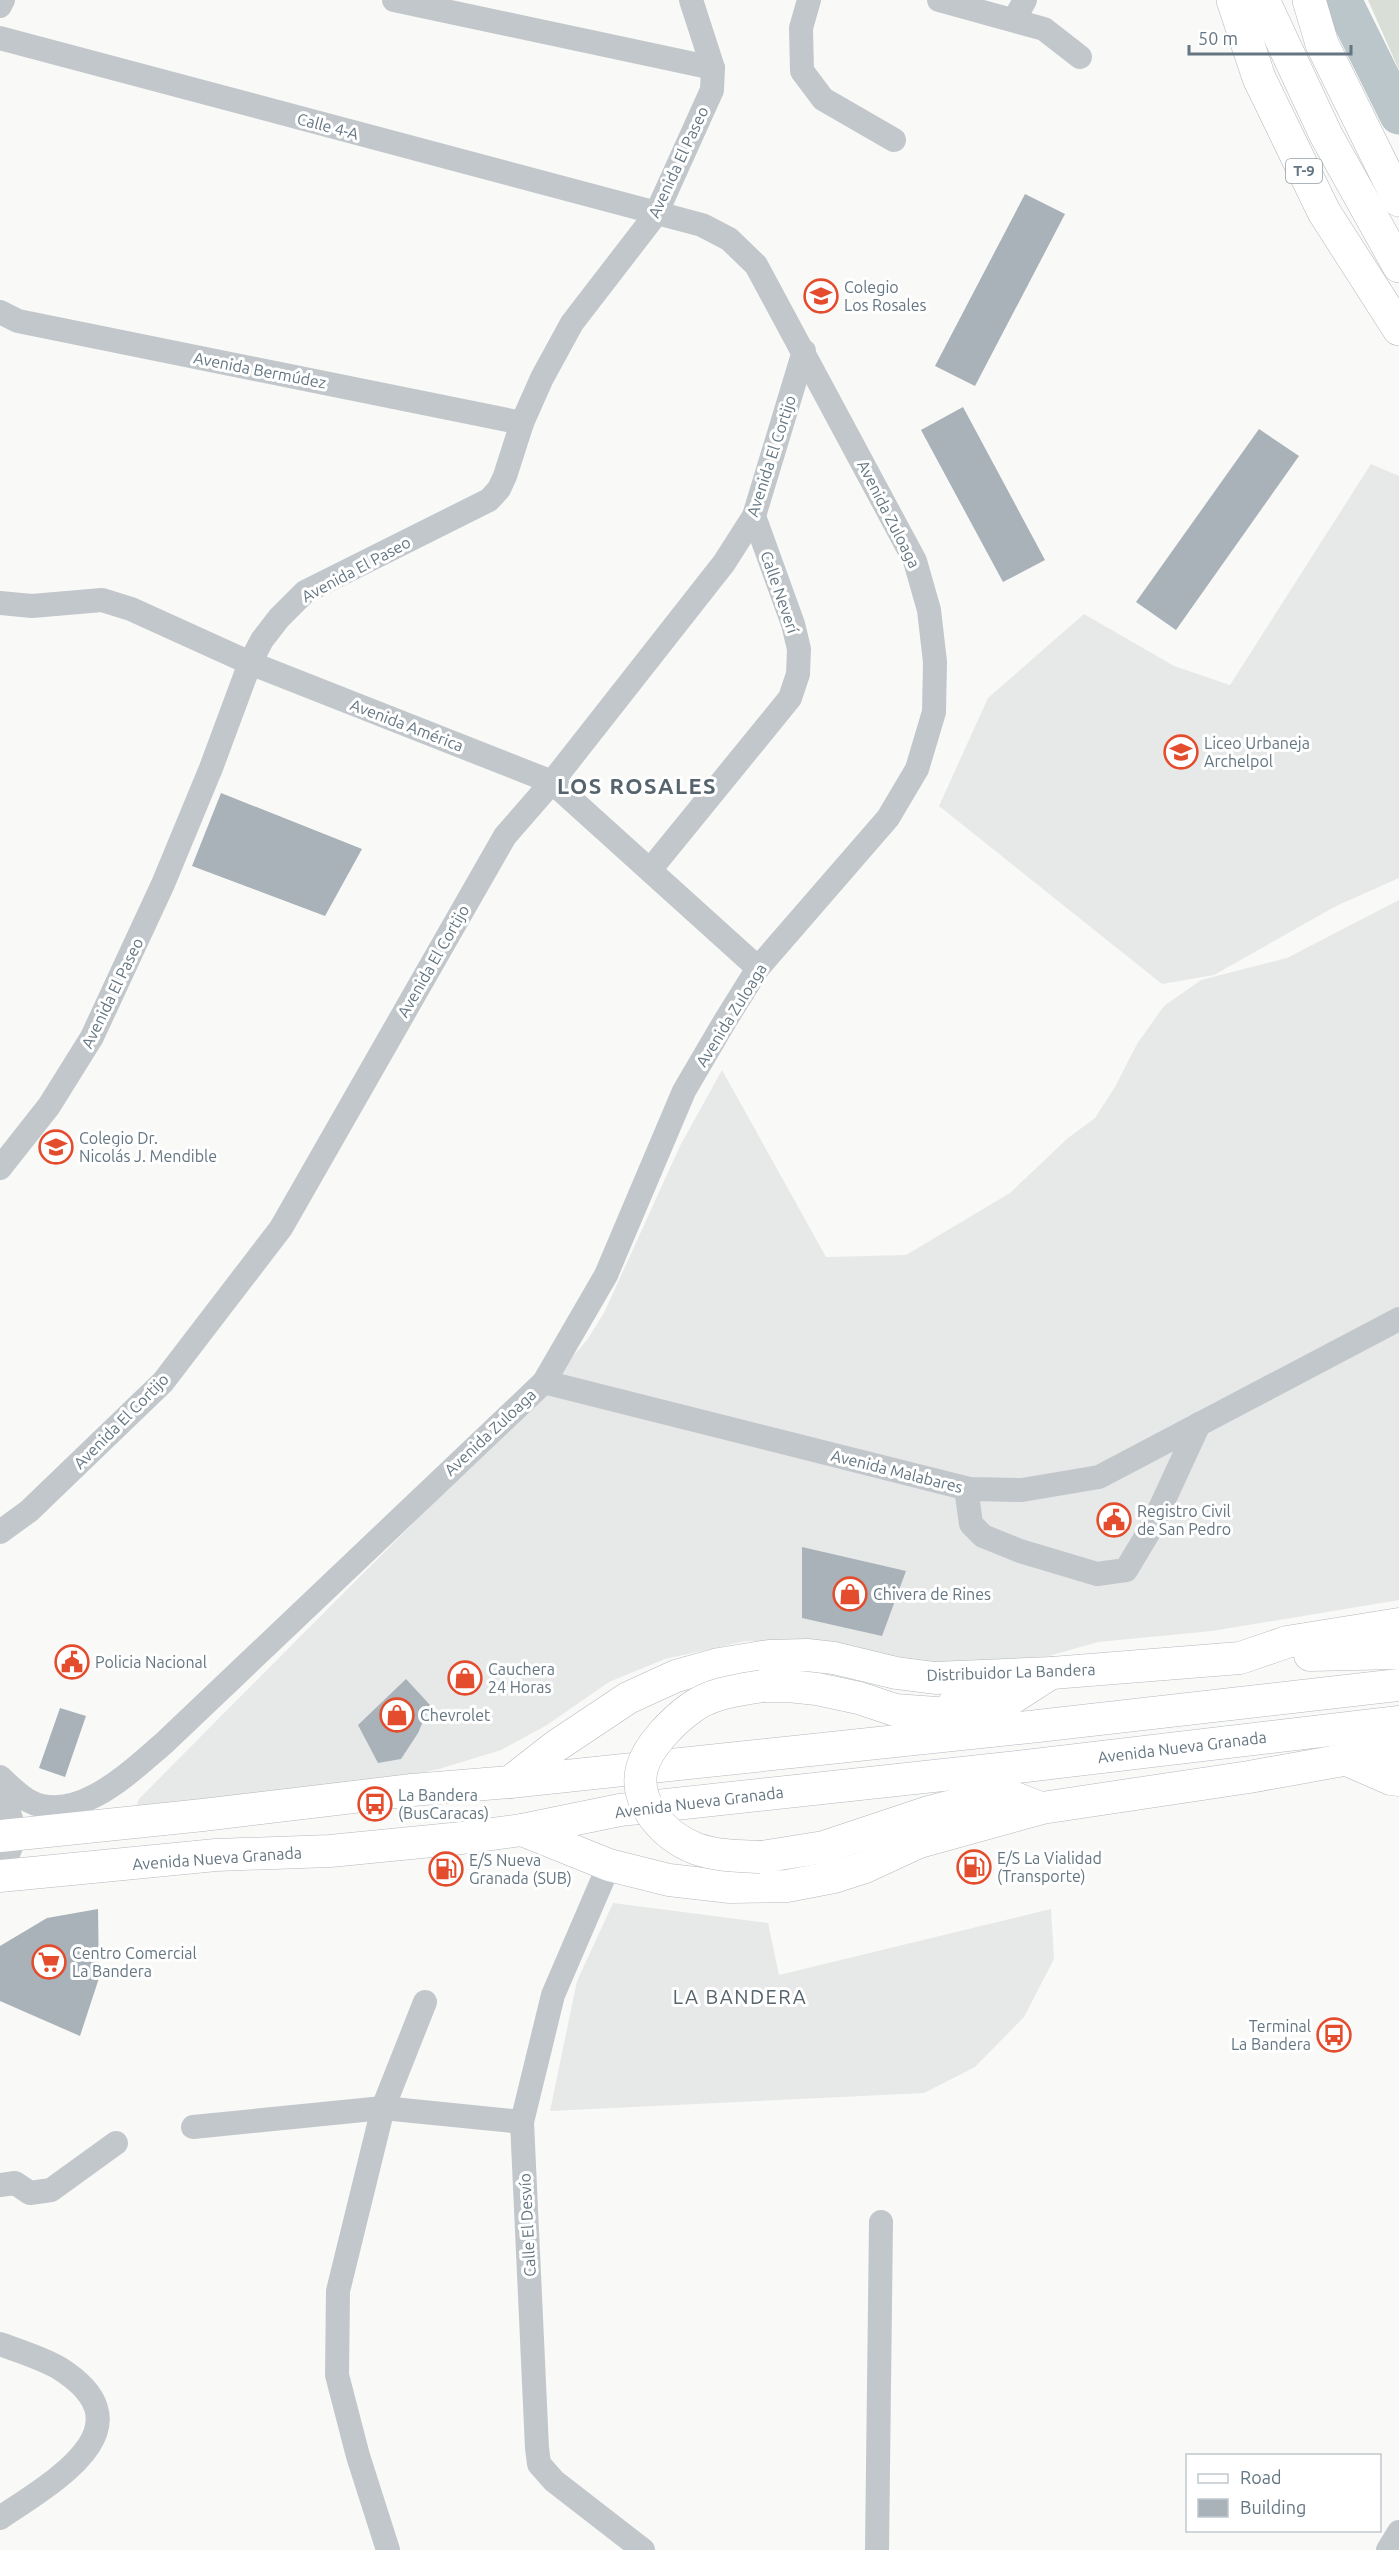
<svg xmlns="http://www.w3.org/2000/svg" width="1399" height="2550" viewBox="0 0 1399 2550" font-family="Ubuntu,sans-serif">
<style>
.built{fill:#e7e8e8}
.green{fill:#d9ded6}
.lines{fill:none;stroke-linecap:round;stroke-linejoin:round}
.river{stroke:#bac6ca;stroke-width:39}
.building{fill:#a9b2b8}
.major-casing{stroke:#b4b9bd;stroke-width:33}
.highway-casing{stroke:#b3b8bc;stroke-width:34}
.minor{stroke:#c2c7cb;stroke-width:24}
.major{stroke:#fff;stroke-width:32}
.highway{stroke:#fff;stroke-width:33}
.major-bridge-casing{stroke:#b4b9bd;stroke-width:33;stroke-linecap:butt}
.major-bridge{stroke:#fff;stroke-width:32}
.labels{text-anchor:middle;stroke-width:6;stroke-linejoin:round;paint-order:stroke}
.shield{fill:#fff;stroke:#929fa8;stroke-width:1.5}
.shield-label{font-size:15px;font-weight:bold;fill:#647682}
.street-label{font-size:16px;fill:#647682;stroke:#fff}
.poi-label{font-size:16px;fill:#647682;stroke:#fff;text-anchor:start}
.quarter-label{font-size:20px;letter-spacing:1.5px;fill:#56646d;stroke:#fff}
.district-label{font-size:22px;font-weight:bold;letter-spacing:1.5px;fill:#56646d;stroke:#fff}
</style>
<rect width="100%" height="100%" fill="#f9f9f7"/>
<g class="built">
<path d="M1371,464L1399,476V878L1336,906L1214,975L1162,984L939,806L988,698L1084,614L1174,666L1230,685Z"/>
<path d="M1399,900V1600L1212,1631L1098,1642L1031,1661L965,1670L773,1641H746L665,1659L609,1682L547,1725L501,1750L439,1769L368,1784L136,1807L139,1799L225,1712L529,1407L587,1340L604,1313L680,1146L722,1070L826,1257L906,1255L1010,1193L1068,1138L1095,1118L1115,1087L1137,1044L1164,1006L1201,980L1287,958Z"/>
<path d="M613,1903L768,1923L779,1975L1051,1909L1054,1959L1024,2017L975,2067L924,2093L550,2111L577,1981Z"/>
</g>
<path class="green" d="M1368,0H1399V70Z"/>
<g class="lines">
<path class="river" d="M1342,0L1399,115"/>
</g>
<g class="building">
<path d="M1025,194L1065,214L975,386L935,366Z"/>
<path d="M963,407L1045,560L1003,582L921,430Z"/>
<path d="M1259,429L1299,456L1176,630L1136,602Z"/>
<path d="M221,793L362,849L325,916L192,866Z"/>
<path d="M802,1547L906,1571L882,1636L802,1618Z"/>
<path d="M406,1679L430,1705L418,1733L401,1759L378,1763L358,1725Z"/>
<path d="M60,1708L86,1716L65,1777L39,1768Z"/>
<path d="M98,1909L99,1978L80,2036L0,2001V1946L47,1918Z"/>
</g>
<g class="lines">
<defs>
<g id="major">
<path d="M1310,1655L1399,1653"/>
<path d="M762,1686H788L817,1689L859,1698L895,1710L978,1716"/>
<path d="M953,1705L1009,1700L1051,1673"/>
<path d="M1347,1760L1391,1779L1399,1780"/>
<path d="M510,1782L556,1746L628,1698L676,1676L719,1664L769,1656L807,1655L834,1658L896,1673L935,1678L1052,1673L1240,1658L1287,1642L1399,1624"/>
<path d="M522,1830L609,1865L669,1880L730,1887L787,1886L834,1877L865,1867L919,1842L1042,1808L1249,1777L1399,1750"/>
<path d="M0,1836L203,1815L412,1790L510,1782L1038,1726L1399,1685"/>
<path d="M761,1857L824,1847L929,1812L979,1799L1010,1796L1038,1807"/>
<path d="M0,1876L216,1855L330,1851L462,1838L522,1830L620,1810L1026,1766L1399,1722"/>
</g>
<g id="highway">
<path d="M1233,0L1259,78L1324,212L1399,329"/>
<path d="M1263,0L1326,135L1399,266"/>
<path d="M1309,0L1322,44L1399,200"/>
</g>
</defs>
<use href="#major" class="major-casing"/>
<use href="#highway" class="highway-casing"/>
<g class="minor">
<path d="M394,0L713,68"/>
<path d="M809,0L801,28L802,71L823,99L894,140"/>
<path d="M939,0L1044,29L1080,57"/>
<path d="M0,6L3,0"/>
<path d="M1014,20L1025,0"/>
<path d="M0,38L702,225L729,239L756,265L915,561L929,610L935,662L934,712L917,769L888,818L758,968L725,1021L684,1091L606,1275L544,1382L163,1744C131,1771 76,1826 29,1801C18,1795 9,1785 0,1777"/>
<path d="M0,312L18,321L522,423"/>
<path d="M0,603L32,606L102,600L131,609L250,663L552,782L758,968"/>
<path d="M650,870L790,698L798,674L799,649L793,624L754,516"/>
<path d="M0,1168L49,1106L92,1037L163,884L211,768L250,663L262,640L279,618L305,592L489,500L499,489L505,476L522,423L542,378L572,323L656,214L712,90L713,68L691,0"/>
<path d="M544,1382L969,1489L1022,1490L1099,1477L1399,1319"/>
<path d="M969,1489L967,1495L971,1524L983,1536L1020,1551L1097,1574L1126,1570L1150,1530L1199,1424"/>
<path d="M0,1532L29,1511L163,1382L281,1228L505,836L552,782L724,563L754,516L804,351"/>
<path d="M0,1785L16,1834L0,1875"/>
<path d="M609,1865L553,1995L522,2122L537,2448L539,2464L554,2481L643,2550"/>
<path d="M193,2127L383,2108L522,2122"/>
<path d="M0,2185L15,2183L30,2193L51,2190L116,2143"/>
<path d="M0,2344C19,2351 42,2358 59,2368C153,2427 53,2482 0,2518"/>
<path d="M388,2550L358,2456L337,2375L338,2291L383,2108L425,2002"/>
<path d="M877,2550L881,2222"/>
<path d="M1388,2550L1399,2532"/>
</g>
<use href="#major" class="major"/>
<use href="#highway" class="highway"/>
<defs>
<path id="major-bridge" d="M761,1857C739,1856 717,1856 697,1849C665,1837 633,1803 642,1768C648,1746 673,1721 691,1708C711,1693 738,1690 762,1686"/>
</defs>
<use href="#major-bridge" class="major-bridge-casing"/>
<use href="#major-bridge" class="major-bridge"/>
</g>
<defs>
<symbol id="school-ring" viewBox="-11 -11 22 22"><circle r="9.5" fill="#fff" stroke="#e34d2d" stroke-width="1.5"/><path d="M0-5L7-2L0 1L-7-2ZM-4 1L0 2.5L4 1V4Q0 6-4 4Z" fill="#e34d2d"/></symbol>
<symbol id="civic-ring" viewBox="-11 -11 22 22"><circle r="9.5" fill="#fff" stroke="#e34d2d" stroke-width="1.5"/><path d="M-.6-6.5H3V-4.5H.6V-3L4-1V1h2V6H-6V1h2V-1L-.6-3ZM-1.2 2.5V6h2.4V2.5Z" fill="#e34d2d"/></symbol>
<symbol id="shop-ring" viewBox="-11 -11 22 22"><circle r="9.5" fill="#fff" stroke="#e34d2d" stroke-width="1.5"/><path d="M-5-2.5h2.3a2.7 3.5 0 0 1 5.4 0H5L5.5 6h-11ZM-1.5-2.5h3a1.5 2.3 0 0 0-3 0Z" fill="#e34d2d"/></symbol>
<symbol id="bus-ring" viewBox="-11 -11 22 22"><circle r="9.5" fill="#fff" stroke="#e34d2d" stroke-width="1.5"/><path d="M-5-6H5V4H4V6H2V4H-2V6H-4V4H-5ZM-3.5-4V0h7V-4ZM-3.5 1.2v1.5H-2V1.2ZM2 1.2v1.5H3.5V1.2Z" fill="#e34d2d"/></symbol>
<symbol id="fuel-ring" viewBox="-11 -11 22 22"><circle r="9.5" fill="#fff" stroke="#e34d2d" stroke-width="1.5"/><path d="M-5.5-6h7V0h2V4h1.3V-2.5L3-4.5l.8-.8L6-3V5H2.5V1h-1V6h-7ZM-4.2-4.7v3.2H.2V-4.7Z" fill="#e34d2d"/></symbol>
<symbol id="supermarket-ring" viewBox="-11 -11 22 22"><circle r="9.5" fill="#fff" stroke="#e34d2d" stroke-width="1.5"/><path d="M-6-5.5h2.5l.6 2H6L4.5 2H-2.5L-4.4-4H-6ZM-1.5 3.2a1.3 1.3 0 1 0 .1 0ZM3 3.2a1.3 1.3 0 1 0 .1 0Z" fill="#e34d2d"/></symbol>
</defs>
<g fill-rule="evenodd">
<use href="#school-ring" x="802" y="277" width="38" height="38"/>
<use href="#school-ring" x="1162" y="733" width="38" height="38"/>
<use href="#school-ring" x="37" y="1128" width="38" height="38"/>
<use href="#civic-ring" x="1095" y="1501" width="38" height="38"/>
<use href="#shop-ring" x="831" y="1575" width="38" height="38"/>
<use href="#civic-ring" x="53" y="1643" width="38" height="38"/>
<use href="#shop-ring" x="446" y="1659" width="38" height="38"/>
<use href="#shop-ring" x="378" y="1696" width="38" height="38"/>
<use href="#bus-ring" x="356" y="1785" width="38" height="38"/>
<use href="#fuel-ring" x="955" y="1848" width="38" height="38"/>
<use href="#fuel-ring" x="427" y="1850" width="38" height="38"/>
<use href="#supermarket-ring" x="30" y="1943" width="38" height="38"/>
<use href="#bus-ring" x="1315" y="2016" width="38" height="38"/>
</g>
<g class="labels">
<rect class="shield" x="1286" y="159" width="36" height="24" rx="4.5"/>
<g class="shield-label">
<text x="1304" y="176">T-9</text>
</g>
<g class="street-label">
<text transform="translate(328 126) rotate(15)" y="6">Calle 4-A</text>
<text transform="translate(678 162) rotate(-65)" y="6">Avenida El Paseo</text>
<text transform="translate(260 370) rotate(11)" y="6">Avenida Bermúdez</text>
<text transform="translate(771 456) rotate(-72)" y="6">Avenida El Cortijo</text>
<text transform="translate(889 514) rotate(63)" y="6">Avenida Zuloaga</text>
<text transform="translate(356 569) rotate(-28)" y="6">Avenida El Paseo</text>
<text transform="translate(780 592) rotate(71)" y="6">Calle Neverí</text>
<text transform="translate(407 725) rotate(21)" y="6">Avenida América</text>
<text transform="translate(433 961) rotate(-60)" y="6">Avenida El Cortijo</text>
<text transform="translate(112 993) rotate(-64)" y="6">Avenida El Paseo</text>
<text transform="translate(731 1015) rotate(-58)" y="6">Avenida Zuloaga</text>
<text transform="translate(121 1421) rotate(-45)" y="6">Avenida El Cortijo</text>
<text transform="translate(490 1432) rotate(-43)" y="6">Avenida Zuloaga</text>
<text transform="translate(897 1471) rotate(14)" y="6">Avenida Malabares</text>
<text transform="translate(1011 1672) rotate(-2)" y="6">Distribuidor La Bandera</text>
<text transform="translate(1182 1747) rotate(-7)" y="6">Avenida Nueva Granada</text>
<text transform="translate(699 1802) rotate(-7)" y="6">Avenida Nueva Granada</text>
<text transform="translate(217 1858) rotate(-4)" y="6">Avenida Nueva Granada</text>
<text transform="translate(527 2225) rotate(-93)" y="6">Calle El Desvío</text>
</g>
<g class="poi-label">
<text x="844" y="293">Colegio<tspan x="844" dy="18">Los Rosales</tspan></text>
<text x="1204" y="749">Liceo Urbaneja<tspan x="1204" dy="18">Archelpol</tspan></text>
<text x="79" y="1144">Colegio Dr.<tspan x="79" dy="18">Nicolás J. Mendible</tspan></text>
<text x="1137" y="1517">Registro Civil<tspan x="1137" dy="18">de San Pedro</tspan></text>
<text x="873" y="1600">Chivera de Rines</text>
<text x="95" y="1668">Policia Nacional</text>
<text x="488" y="1675">Cauchera<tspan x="488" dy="18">24 Horas</tspan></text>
<text x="420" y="1721">Chevrolet</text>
<text x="398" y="1801">La Bandera<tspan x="398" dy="18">(BusCaracas)</tspan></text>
<text x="997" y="1864">E/S La Vialidad<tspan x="997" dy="18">(Transporte)</tspan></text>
<text x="469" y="1866">E/S Nueva<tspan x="469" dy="18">Granada (SUB)</tspan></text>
<text x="72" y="1959">Centro Comercial<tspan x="72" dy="18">La Bandera</tspan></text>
<text x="1311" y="2032" text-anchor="end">Terminal<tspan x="1311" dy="18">La Bandera</tspan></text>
</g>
<g class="quarter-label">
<text x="740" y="2004">LA BANDERA</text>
</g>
<g class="district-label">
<text x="637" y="794">LOS ROSALES</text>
</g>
</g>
<rect x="1186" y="2454" width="195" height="78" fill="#ffffff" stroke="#c1c8cd" stroke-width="1.5"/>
<rect x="1198" y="2474" width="30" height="9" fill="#ffffff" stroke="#c1c8cd" stroke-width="1.5"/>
<text x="1240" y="2484" font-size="18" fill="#647682">Road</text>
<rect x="1198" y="2499" width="30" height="18" fill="#a9b2b8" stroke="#c1c8cd" stroke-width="1.5"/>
<text x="1240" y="2514" font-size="18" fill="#647682">Building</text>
<path d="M1189 45v9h162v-9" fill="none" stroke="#647682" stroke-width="3"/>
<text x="1198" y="45" font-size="18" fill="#647682" stroke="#ffffff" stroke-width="4.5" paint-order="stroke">50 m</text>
</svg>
